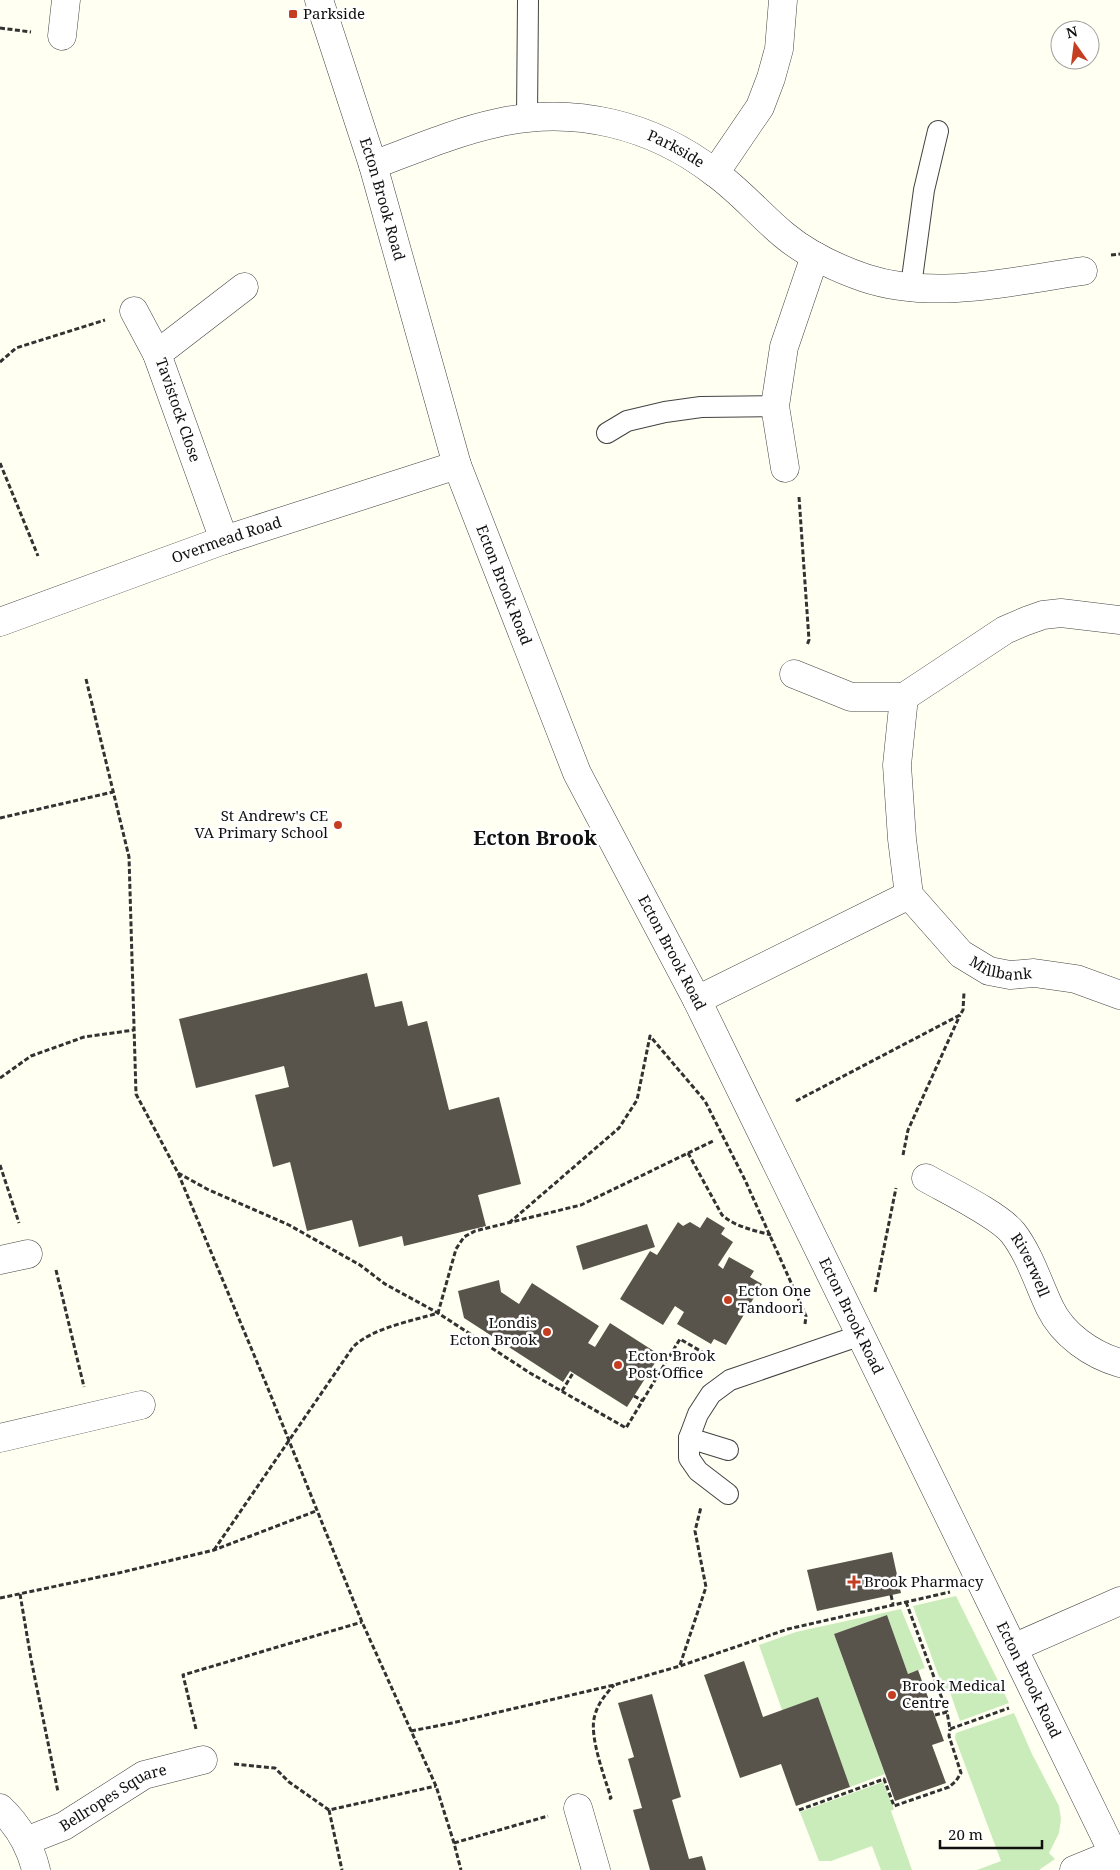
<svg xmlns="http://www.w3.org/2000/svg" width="1120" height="1870" viewBox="0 0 1120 1870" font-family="'Noto Serif',serif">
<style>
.green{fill:#c9ecba}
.building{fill:#59544b}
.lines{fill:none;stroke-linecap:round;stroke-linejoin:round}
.lane-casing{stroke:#434343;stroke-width:22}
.street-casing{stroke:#434343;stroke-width:29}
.path{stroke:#323232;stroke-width:3;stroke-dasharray:5 2.5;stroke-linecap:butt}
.lane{stroke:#fff;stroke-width:20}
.street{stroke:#fff;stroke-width:28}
.poi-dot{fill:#c63e22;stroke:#fff;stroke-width:2}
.labels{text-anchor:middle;stroke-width:5;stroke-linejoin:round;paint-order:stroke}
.poi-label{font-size:15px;fill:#101010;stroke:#fff;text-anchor:start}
.street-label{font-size:15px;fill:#101010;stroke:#fff}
.district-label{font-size:20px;font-weight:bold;fill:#101010;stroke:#fff}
</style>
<rect width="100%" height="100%" fill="#fffff2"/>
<g class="green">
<path d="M956,1596L1009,1703L960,1721L950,1692L945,1693L913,1606Z"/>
<path d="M901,1609L925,1668L908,1674L887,1615L834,1634L885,1774L850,1787L782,1710L759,1645L796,1632Z"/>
<path d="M1014,1713L1032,1754L1059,1806L1061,1819L1059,1833L1049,1853L1055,1859L1039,1870H977L1001,1861L955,1738L956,1733Z"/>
<path d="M883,1782L894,1809L891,1811L912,1870H881L872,1846L831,1861H819L800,1812Z"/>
</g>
<g class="building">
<path d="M367,973L375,1007L402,1001L408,1026L427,1021L449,1110L499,1097L521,1184L478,1195L486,1226L404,1246L402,1236L359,1247L352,1220L307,1231L290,1162L273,1167L255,1095L289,1087L284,1066L196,1088L179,1019Z"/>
<path d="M707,1217L725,1228L721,1234L733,1242L718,1265L723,1269L729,1257L754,1271L750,1277L762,1284L726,1345L714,1339L711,1344L677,1324L684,1312L675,1306L663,1325L620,1299L650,1251L657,1255L678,1222L683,1226L690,1222L700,1228Z"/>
<path d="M647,1224L655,1247L583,1270L576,1246Z"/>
<path d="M499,1280L501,1292L519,1304L532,1283L599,1326L588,1343L595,1347L610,1323L660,1355L627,1407L570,1371L563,1382L464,1318L458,1291Z"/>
<path d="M892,1552L901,1593L817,1611L807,1570Z"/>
<path d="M887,1615L908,1674L918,1670L944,1741L932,1745L946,1783L895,1801L834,1634Z"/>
<path d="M744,1661L763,1717L818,1697L850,1787L796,1806L781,1764L740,1778L704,1675Z"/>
<path d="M652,1694L681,1797L672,1800L689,1859L702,1856L706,1870H650L633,1810L642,1808L628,1759L634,1757L618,1703Z"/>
</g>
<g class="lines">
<defs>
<g id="lane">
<path d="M527,118L528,0"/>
<path d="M911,286L924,190L938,131"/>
<path d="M607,433L627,421L665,412L701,407L775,406"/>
<path d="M689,1438L728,1450"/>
<path d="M728,1494L698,1471L689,1458V1438L698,1414L711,1394L730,1380L861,1335"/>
</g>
<g id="street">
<path id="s1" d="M319,0L373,165L457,465L577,773L697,1000L1120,1867"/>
<path d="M62,36L66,0"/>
<path id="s2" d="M373,165C414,150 455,132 497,123C574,105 653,125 715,173C740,191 760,215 784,235C808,255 836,268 865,278C935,301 1012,281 1083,271"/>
<path d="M715,173L760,107L771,78L779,49L783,0"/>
<path d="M134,311L157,354"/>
<path d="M785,468L775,406L784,347L815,256"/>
<path d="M224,540L157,354L244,287"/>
<path id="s3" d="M1120,620L1061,613L1043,615L1026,621L1005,630L904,697L897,765L902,839L909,895L961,954L989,971L1010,975L1034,973L1076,979L1120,995"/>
<path id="s4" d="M0,622L224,540L457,465"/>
<path d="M794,674L851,697H904"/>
<path d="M697,1000L909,895"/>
<path id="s5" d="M926,1178C947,1190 999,1215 1013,1233C1030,1255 1038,1283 1050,1308C1063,1335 1092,1355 1120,1363"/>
<path d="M0,1260L28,1254"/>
<path d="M0,1438L141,1405"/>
<path d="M1013,1648L1120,1601"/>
<path d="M0,1808C18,1825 30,1845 36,1870"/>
<path d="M578,1808L596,1870"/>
<path id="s6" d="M26,1841L64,1826L144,1775L203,1760"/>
<path d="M1074,1870L1113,1854"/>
</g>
</defs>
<use href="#lane" class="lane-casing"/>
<use href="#street" class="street-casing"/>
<g class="path">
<path d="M0,28L31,32"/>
<path d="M1111,255L1120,254"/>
<path d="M0,362L16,348L105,320"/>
<path d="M0,463L38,556"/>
<path d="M799,497L809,640L807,645"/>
<path d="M86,679L129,857L136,1094L178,1173L267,1386L362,1622L436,1786L454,1843L461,1870"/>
<path d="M0,818L113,792"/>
<path d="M0,1078L31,1056L84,1037L134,1030"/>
<path d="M796,1101L960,1015L963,1010L964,992"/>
<path d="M688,1153L722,1215C736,1227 753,1230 771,1235"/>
<path d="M903,1155L908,1130L960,1015"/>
<path d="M0,1165L19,1223"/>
<path d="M178,1173L207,1189L289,1225L360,1265L385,1284L438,1313L530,1373L626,1428L680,1339L714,1359"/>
<path d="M509,1223L619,1128L637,1100L650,1036L705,1101L745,1180L806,1316L805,1324"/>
<path d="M56,1270L84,1387"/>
<path d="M875,1292L896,1188"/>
<path d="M562,1391L573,1373"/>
<path d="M634,1396L643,1401"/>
<path d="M214,1550L353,1347C372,1328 412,1321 438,1313L456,1249L464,1237L475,1231L491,1227L581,1205L713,1141"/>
<path d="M20,1594L31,1659L58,1792"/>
<path d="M891,1595L893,1604"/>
<path d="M0,1598L123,1572L214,1550L316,1511"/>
<path d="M906,1602L947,1712L950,1729L1009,1708"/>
<path d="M680,1665L706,1587L695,1531L701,1507"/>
<path d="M935,1715L947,1712"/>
<path d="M196,1729L183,1675L362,1622"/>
<path d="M411,1731L452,1723L614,1685L680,1666L788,1629L950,1592"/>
<path d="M234,1764L275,1768L289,1782L329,1810L436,1786"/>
<path d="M609,1799L611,1798C605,1778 588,1734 595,1715C598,1703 606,1694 614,1685"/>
<path d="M329,1810L342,1870"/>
<path d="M799,1810L884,1779L894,1806L949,1787L956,1781L961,1773L949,1736L950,1729"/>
<path d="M454,1843L548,1816"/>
</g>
<use href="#lane" class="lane"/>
<use href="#street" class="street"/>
</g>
<g class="poi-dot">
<rect x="288" y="9" width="10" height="10" rx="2.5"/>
<circle cx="338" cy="825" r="5"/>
<circle cx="728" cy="1300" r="5"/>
<circle cx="547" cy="1332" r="5"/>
<circle cx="618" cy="1365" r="5"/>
<path d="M851.5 1574.5h5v5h5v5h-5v5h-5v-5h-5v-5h5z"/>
<circle cx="892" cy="1695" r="5"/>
</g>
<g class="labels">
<g class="poi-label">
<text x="303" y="19">Parkside</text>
<text x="328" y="821" text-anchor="end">St Andrew's CE<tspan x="328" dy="17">VA Primary School</tspan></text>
<text x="738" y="1296">Ecton One<tspan x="738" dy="17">Tandoori</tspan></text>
<text x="537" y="1328" text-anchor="end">Londis<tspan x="537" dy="17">Ecton Brook</tspan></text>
<text x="628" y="1361">Ecton Brook<tspan x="628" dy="17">Post Office</tspan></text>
<text x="864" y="1587">Brook Pharmacy</text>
<text x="902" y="1691">Brook Medical<tspan x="902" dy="17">Centre</tspan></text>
</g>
<g class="street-label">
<text dy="5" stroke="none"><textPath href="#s2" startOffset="316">Parkside</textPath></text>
<text dy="5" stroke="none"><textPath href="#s1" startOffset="209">Ecton Brook Road</textPath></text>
<text transform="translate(178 410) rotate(71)" y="5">Tavistock Close</text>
<text dy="5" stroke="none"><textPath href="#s4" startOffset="241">Overmead Road</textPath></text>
<text dy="5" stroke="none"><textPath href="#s1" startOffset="614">Ecton Brook Road</textPath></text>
<text dy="5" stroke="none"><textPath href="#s1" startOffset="1019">Ecton Brook Road</textPath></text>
<text dy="5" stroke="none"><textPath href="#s3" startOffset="561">Millbank</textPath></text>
<text dy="5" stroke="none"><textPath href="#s5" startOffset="140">Riverwell</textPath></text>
<text dy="5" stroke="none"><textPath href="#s1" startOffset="1424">Ecton Brook Road</textPath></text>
<text dy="5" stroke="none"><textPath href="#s1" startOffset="1829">Ecton Brook Road</textPath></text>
<text dy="5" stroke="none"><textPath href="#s6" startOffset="98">Bellropes Square</textPath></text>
</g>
<g class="district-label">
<text x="535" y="845">Ecton Brook</text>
</g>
</g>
<g transform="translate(1075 45) rotate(346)"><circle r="24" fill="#ffffff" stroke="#9f9f9f"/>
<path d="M0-4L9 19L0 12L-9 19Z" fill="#c63e22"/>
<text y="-8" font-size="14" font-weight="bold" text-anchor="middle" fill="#101010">N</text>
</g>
<path d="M940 1840v8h102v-8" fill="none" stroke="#101010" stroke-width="2.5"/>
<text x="948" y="1840" font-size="15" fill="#101010" stroke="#ffffff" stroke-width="4" paint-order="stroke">20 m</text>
</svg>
